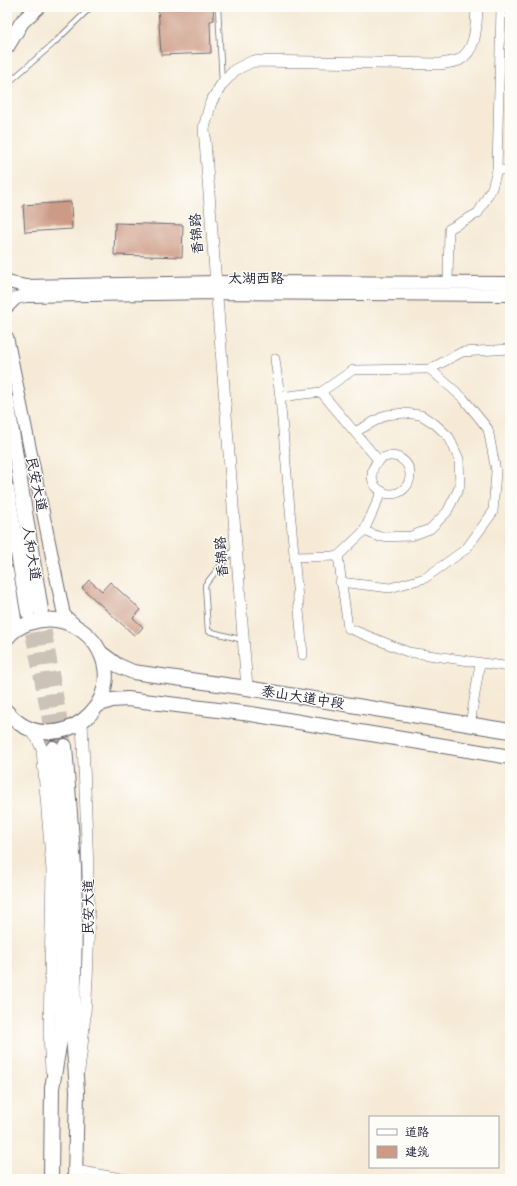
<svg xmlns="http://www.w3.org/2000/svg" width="517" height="1186" viewBox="0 0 517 1186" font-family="'Comic Neue','LXGW WenKai TC',sans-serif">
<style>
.building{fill:#cc9a85}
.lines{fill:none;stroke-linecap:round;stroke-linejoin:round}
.primary-tunnel{stroke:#ccc2b7;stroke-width:14;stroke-dasharray:14 7;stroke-linecap:butt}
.service-casing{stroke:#6c6871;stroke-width:6}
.minor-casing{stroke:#6c6871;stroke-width:10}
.tertiary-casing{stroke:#6c6871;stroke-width:12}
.secondary-casing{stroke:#6c6871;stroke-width:14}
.primary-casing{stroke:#6c6871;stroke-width:16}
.trunk-casing{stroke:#6c6871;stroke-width:16}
.service{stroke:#fff;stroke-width:4.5}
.minor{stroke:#fff;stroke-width:9}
.tertiary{stroke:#fff;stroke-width:11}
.secondary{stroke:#fff;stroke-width:12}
.primary{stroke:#fff;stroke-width:14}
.trunk{stroke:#fff;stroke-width:14}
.labels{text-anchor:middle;stroke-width:3;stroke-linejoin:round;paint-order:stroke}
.street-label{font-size:14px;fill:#22223b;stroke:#fdfcf7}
</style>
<rect width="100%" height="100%" fill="#fdfcf7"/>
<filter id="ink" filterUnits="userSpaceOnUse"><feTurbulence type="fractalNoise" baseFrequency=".025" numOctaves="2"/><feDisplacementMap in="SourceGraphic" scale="8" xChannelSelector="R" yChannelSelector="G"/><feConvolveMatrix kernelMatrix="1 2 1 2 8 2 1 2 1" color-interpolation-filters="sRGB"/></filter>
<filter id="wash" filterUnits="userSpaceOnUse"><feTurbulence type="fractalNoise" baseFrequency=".012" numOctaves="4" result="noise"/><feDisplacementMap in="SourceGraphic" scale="16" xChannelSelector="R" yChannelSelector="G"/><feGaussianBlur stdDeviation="0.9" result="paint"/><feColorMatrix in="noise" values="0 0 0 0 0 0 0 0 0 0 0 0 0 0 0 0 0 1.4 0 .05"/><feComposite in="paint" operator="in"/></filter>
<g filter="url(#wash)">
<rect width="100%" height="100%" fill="#f6ead6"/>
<g id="blocks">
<g class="building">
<path d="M158,7H213L214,20L210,21L211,53L161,55Z"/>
<path d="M71,202L72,229L25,232L23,205Z"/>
<path d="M115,223L183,225L182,257L114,255Z"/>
<path d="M89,580L102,591L110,582L141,610L133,618L143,627L135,636L82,588Z"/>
</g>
</g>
</g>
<g filter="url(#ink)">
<use href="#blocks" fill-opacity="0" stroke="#6c6871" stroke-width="1"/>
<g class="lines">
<g class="primary-tunnel">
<path d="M41,610L65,746"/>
<path d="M28,612L48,714L53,748"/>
</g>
<defs>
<g id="service">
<path d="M218,7L222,83"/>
<path d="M7,84L53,44L91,7"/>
<path d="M234,549L205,585L208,631L243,640"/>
</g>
<g id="minor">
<path d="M497,170H510"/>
<path d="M448,283L449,229L478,213L492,188L497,170L501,7"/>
<path d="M275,359L280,397L303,655"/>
<path d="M321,392L379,461"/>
<path d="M280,397L321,392L353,370L430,369L462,352L510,349"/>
<path d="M355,432L386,415L404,413L421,415L435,424L449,437L459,459L460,486L447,512L430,529L411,536L380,537L364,531"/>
<circle cx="391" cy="475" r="19"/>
<path d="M382,491L364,531L338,556L348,628L408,652L510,667"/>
<path d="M294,557L338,556"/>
<path d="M340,582L390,588L425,578L466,549L493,512L496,471L488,429L463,398L430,369"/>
<path d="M470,725L480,663"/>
<path d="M76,1170L127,1179"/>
</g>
<g id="tertiary">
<path d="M247,688L204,128L211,102L222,84L235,70L253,61L440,64C446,63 454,62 459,60C477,50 476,25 477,7"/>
<path d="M26,727L37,738L42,749L52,870L49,1035L51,1070"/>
<path d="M79,1070C95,955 87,838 82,722"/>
</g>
<g id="secondary">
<path d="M7,282L26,286L215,282L510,283"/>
<path d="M7,307L16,298L26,296L216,293L510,295"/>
<path d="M7,337L64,615L75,625"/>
<path d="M7,571L15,619L11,633"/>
</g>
<g id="primary">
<path d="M7,401L41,610"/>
<path d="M7,489L28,612"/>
<path d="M7,638C18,624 39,618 56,620C72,622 87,632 96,645C134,704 52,765 7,712"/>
<path d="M101,653L117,665L133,672L247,688L510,731"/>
<path d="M98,705L112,700L127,699L251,714L510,757"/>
<path d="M65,746L74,867L75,921L73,1034L77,1091L75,1179"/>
<path d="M51,1179L52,1088L61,1034L63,920V867L53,748"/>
</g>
<path id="trunk" d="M7,47L22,22L38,7"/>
</defs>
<use href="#service" class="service-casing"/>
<use href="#minor" class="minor-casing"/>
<use href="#tertiary" class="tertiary-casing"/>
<use href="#secondary" class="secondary-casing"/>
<use href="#primary" class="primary-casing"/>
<use href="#trunk" class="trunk-casing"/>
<use href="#service" class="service"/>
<use href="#minor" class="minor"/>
<use href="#tertiary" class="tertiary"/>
<use href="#secondary" class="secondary"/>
<use href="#primary" class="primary"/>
<use href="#trunk" class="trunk"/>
</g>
</g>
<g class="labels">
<g class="street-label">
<text transform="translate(196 234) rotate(-94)" y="5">香锦路</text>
<text x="256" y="283">太湖西路</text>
<text transform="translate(37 484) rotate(78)" y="5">民安大道</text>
<text transform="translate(32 553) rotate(81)" y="5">人和大道</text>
<text transform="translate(221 557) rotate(-94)" y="5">香锦路</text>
<text transform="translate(303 697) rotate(9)" y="5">泰山大道中段</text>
<text transform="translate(88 907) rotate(-90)" y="5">民安大道</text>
</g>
</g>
<rect width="517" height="1186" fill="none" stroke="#fdfcf7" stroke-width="24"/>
<rect x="369" y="1116" width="130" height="52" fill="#fdfcf7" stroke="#a5a5ac"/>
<rect x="377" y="1129" width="20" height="6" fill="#ffffff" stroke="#a5a5ac"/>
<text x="405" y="1136" font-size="12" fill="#22223b">道路</text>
<rect x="377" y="1146" width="20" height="12" fill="#cc9a85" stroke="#a5a5ac"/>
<text x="405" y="1156" font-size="12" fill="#22223b">建筑</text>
</svg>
